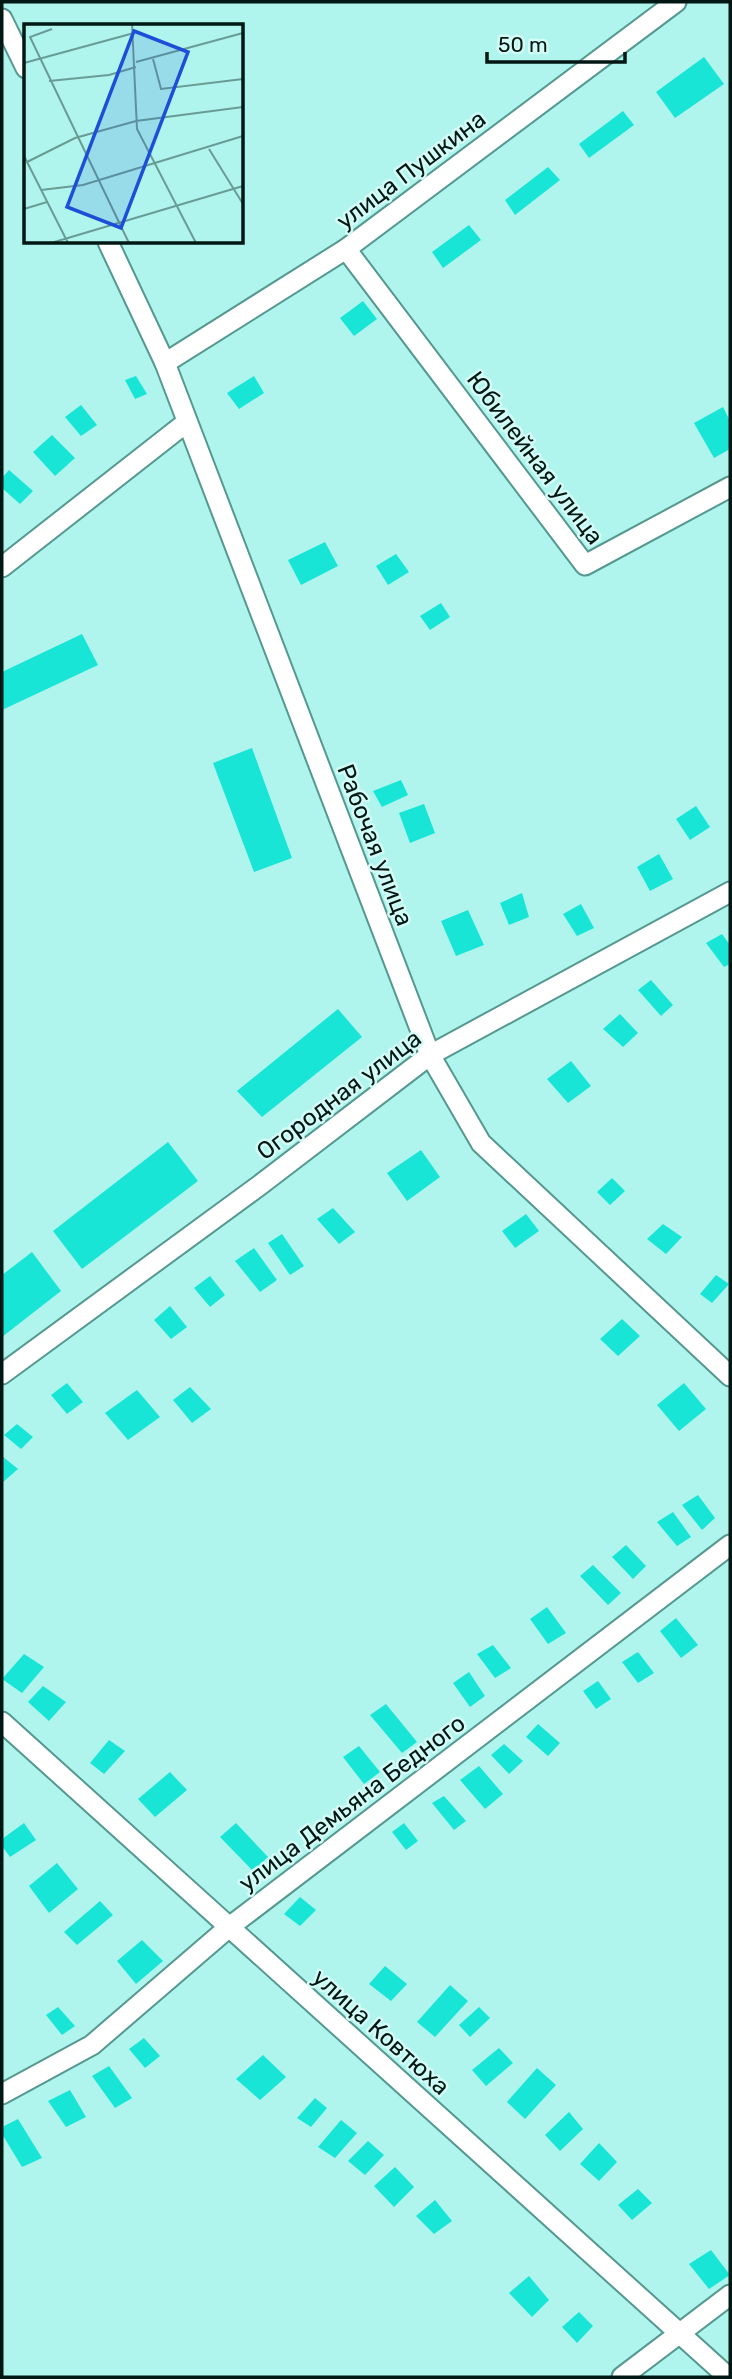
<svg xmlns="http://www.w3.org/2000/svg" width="732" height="2379" viewBox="0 0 732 2379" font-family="Rubik,sans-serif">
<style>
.building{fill:#19e5d7}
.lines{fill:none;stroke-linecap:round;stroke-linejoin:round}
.minor-casing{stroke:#549890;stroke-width:23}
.minor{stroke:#fff;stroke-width:19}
.labels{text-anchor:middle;stroke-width:5;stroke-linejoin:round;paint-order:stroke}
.street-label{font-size:24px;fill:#001714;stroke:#d4fcf7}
.inset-road{fill:none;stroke:#699c96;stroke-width:2}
.view{fill:#1d4ed8;fill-opacity:0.15;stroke:#1d4ed8;stroke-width:3.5}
.inset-edge{fill:none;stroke:#001714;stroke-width:3.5}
</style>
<rect width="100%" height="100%" fill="#aff5ed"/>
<g class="building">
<path d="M704,57L724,84L675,118L656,92Z"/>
<path d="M623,111L634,125L589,158L579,144Z"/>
<path d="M548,167L560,180L515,215L505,200Z"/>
<path d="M469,225L481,240L443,268L432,252Z"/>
<path d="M363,301L377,319L354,336L340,318Z"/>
<path d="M136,376L147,394L135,399L125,380Z"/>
<path d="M254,376L264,393L239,409L227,393Z"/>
<path d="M81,405L97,425L81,436L65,417Z"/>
<path d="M723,407L730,421V449L714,458L694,423Z"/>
<path d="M52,435L75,458L55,476L33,452Z"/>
<path d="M9,470L33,491L20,504L2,488V478Z"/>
<path d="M325,542L338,566L301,585L288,560Z"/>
<path d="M396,554L409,572L388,585L376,566Z"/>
<path d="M441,603L450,617L430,630L420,616Z"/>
<path d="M82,634L98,665L2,710V672Z"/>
<path d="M252,748L292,858L254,872L213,763Z"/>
<path d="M401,780L408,795L382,807L373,791Z"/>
<path d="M424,804L435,833L410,843L399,813Z"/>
<path d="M696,806L710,827L690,840L676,819Z"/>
<path d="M659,854L673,879L650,891L637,867Z"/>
<path d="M522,893L529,917L509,925L500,903Z"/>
<path d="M581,904L594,928L577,936L563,914Z"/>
<path d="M468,910L484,945L456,956L441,921Z"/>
<path d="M722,934L730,945V964L724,967L706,943Z"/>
<path d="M651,980L673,1005L661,1016L638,990Z"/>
<path d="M338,1009L362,1037L262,1117L237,1091Z"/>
<path d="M620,1014L638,1033L623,1047L603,1029Z"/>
<path d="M571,1061L591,1086L568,1103L547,1079Z"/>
<path d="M168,1142L198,1181L82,1269L53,1231Z"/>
<path d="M421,1150L440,1177L407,1201L387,1173Z"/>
<path d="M612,1178L625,1191L610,1205L597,1192Z"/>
<path d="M333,1208L355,1232L339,1244L317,1219Z"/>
<path d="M526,1214L539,1231L515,1248L502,1231Z"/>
<path d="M663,1224L682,1237L666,1254L647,1239Z"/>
<path d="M282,1234L304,1266L290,1275L268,1243Z"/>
<path d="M254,1248L277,1280L260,1292L235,1261Z"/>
<path d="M32,1252L61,1291L2,1337V1275Z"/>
<path d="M716,1275L729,1284L712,1303L700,1294Z"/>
<path d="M210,1276L225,1295L210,1307L194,1288Z"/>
<path d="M170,1306L187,1327L171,1339L154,1320Z"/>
<path d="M622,1319L640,1336L618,1356L600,1339Z"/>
<path d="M67,1383L83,1402L67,1414L51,1395Z"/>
<path d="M684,1383L706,1409L679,1431L657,1405Z"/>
<path d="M190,1387L211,1409L192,1423L173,1400Z"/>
<path d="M137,1390L160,1417L128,1440L105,1413Z"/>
<path d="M17,1424L33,1437L21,1449L4,1435Z"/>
<path d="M2,1456L18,1469L2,1483Z"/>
<path d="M698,1495L715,1518L702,1530L682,1505Z"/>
<path d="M673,1512L691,1537L677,1546L657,1522Z"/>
<path d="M626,1545L646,1566L633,1579L612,1557Z"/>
<path d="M593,1565L621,1593L608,1605L580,1576Z"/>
<path d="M547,1607L566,1633L548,1644L530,1619Z"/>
<path d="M676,1618L698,1645L681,1658L660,1631Z"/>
<path d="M493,1645L511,1668L495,1678L477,1654Z"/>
<path d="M638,1652L654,1673L638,1683L622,1662Z"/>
<path d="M24,1654L44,1667L22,1693L2,1679Z"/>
<path d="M469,1672L485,1696L470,1707L453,1683Z"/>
<path d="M598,1681L611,1699L596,1709L583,1691Z"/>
<path d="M43,1686L66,1702L49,1721L28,1702Z"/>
<path d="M386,1704L417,1742L402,1753L370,1715Z"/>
<path d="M538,1724L560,1743L548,1756L526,1737Z"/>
<path d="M109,1740L125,1751L104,1774L90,1763Z"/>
<path d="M504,1744L523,1761L509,1774L491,1755Z"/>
<path d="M359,1746L380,1772L364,1784L343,1757Z"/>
<path d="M479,1766L503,1794L485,1809L460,1780Z"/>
<path d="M170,1772L187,1790L155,1817L138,1799Z"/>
<path d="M444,1796L466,1821L454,1830L432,1803Z"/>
<path d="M24,1823L36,1840L10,1857L2,1846V1839Z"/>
<path d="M236,1823L268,1857L253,1871L220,1837Z"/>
<path d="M404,1823L418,1841L406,1850L392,1832Z"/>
<path d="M57,1863L78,1889L49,1913L29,1886Z"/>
<path d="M300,1897L316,1910L300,1926L284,1914Z"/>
<path d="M100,1901L113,1915L77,1945L64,1932Z"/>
<path d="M142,1940L163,1961L136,1984L117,1961Z"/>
<path d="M385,1966L407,1984L391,2001L369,1984Z"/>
<path d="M450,1985L468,2001L435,2037L417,2022Z"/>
<path d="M58,2007L75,2026L62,2035L46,2015Z"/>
<path d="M479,2007L490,2018L470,2037L459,2025Z"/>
<path d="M144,2038L160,2056L145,2068L129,2049Z"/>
<path d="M499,2048L513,2063L486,2086L472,2070Z"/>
<path d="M263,2055L286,2077L260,2100L236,2079Z"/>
<path d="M109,2066L132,2098L115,2108L92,2076Z"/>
<path d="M537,2068L556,2085L525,2119L507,2102Z"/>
<path d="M70,2090L86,2117L66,2127L48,2101Z"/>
<path d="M315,2098L327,2108L311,2127L297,2118Z"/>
<path d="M569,2112L583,2129L560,2151L545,2135Z"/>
<path d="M18,2119L42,2158L22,2167L2,2134V2127Z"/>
<path d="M341,2120L357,2133L335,2158L318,2147Z"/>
<path d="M368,2141L384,2155L365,2175L348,2161Z"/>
<path d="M599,2143L617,2162L599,2181L580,2164Z"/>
<path d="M395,2167L414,2187L394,2207L374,2186Z"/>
<path d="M638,2189L652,2203L632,2220L618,2205Z"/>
<path d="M435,2200L452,2221L434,2234L416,2216Z"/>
<path d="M711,2250L730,2275L709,2289L689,2264Z"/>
<path d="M529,2276L549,2300L532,2317L509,2293Z"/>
<path d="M579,2312L593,2326L577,2343L562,2327Z"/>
</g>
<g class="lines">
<defs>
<g id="minor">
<path d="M2,19L26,68"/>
<path d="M108,242L165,363L430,1055L481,1143L730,1376"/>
<path d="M346,249L585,565L730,487"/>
<path d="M165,363L346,249L676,2"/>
<path d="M2,567L187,422"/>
<path d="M2,1374L260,1185L430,1055L730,892"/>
<path d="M2,1722L728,2377"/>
<path d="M2,2094L92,2045L228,1928L730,1545"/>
<path d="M622,2377L730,2295"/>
</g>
</defs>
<use href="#minor" class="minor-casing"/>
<use href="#minor" class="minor"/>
</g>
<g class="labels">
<g class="street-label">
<text transform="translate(411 170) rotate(-37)" y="8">улица Пушкина</text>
<text transform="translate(535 458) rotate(53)" y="8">Юбилейная улица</text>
<text transform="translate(375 845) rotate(69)" y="8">Рабочая улица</text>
<text transform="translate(339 1095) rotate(-37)" y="8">Огородная улица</text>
<text transform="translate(352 1803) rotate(-37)" y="8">улица Демьяна Бедного</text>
<text transform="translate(381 2032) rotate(42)" y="8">улица Ковтюха</text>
</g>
</g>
<g transform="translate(24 24)">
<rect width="219" height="219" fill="#aff5ed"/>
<path class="inset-road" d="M108,0L113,105L172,219M28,5L6,13L105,219M129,35L137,65L219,55M112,38L219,9M0,39L110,9M25,57L85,51L112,43M185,125L219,180M0,132L44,219M3,138L51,114L112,97L219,83M17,166L59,161L219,112M0,185L23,178M27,219L219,162"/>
<path class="view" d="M110,7L164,28L97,204L43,183Z"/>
<rect width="219" height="219" class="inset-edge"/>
</g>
<rect width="732" height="2379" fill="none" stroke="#001714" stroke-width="7"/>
<path d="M487 52v10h138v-10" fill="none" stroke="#001714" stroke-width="3.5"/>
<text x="498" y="52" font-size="21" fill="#001714" stroke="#d4fcf7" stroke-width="5" paint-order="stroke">50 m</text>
</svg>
